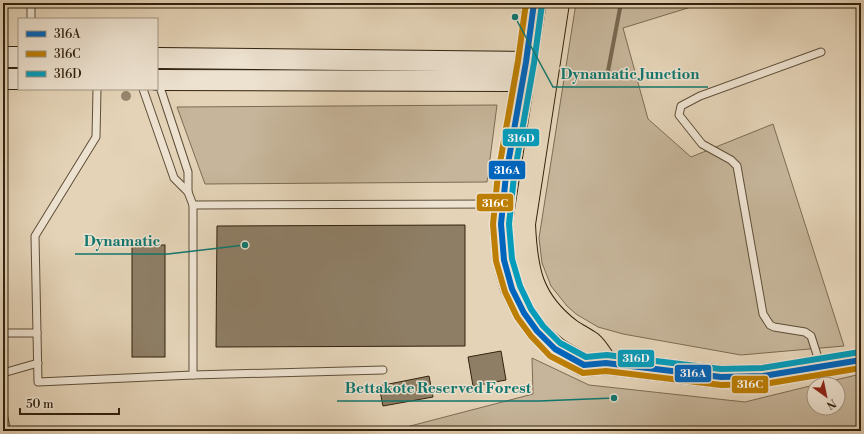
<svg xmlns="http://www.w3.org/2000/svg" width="864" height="434" viewBox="0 0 864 434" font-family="'Libre Bodoni',serif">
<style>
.green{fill:#c6b59a;stroke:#7c6c54}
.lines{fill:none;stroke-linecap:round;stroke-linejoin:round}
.stream{stroke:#786850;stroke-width:4}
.building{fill:#8e7e65;stroke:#31220d}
.lane-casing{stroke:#5e4e38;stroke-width:9}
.secondary-casing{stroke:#31220d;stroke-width:22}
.primary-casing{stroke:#31220d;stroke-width:24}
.lane{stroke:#ede2d0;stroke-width:7}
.secondary{stroke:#ede2d0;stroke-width:20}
.primary{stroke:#e4d3b7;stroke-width:22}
.bus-1-casing{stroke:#ede2d0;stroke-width:9}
.bus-2-casing{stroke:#ede2d0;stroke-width:9}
.bus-3-casing{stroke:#ede2d0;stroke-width:9}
.bus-1{stroke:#0065bd;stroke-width:6}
.bus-2{stroke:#bc7e04;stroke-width:6}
.bus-3{stroke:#059cbb;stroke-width:6}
.tree{fill:#96866d}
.leader{fill:none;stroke:#0f766e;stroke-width:1.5}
.callout-dot{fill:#0f766e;stroke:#ede2d0;stroke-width:1.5}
.callout-label{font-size:15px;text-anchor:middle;font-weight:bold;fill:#0f766e;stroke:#ede2d0;stroke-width:3;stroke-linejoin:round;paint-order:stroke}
.line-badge{stroke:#ede2d0;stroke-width:1.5}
.badge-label{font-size:11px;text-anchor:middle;font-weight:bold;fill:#fff}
</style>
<rect width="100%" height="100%" fill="#e4d3b7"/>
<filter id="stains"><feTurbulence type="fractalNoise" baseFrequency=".005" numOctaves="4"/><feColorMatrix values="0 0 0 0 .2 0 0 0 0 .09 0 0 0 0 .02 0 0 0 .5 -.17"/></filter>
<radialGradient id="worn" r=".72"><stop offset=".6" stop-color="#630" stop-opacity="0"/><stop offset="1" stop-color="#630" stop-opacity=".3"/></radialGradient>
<g class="green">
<path d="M576,3H704L623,28L648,119L691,157L773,124L844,346L741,355L623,334L598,327L576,314L567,306L551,286L542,263L539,238Z"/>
<path d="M497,105L487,182L205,184L177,107Z"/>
<path d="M532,358L589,385L745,402L814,385V408H838V384H818L861,374V431H391L533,394Z"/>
</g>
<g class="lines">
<path class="stream" d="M608,71L621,3"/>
</g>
<g class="building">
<path d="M465,225V346L216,347L217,226Z"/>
<rect x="132" y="245" width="33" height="112"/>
<path d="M501,351L506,380L473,386L468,357Z"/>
<path d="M429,376L433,397L383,406L379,386Z"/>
</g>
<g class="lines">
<defs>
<g id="lane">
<path d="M31,19V3"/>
<path d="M158,81L188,172V192"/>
<path d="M97,89L96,137L35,236L38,382L193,375"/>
<path d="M143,89L174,178L188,192L193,205V375L383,370"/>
<path d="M193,205L501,204"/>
<path d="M3,333H37"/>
<path d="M820,364L811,336L805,332L774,327L770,325L763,314L737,166L731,160L702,144L679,115L681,106L700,96L821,52"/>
<path d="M3,373L38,363"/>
<path d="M3,414L7,431"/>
</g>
<g id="secondary">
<path d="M3,57H19"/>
<path d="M157,58L526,62L541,64"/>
<path d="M3,79H19"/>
<path d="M157,80L522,81L539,84"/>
</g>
<g id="primary">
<path d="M534,3L526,62L506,175L501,224L504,260L512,289L524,313L537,331L555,349L584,365L606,363L721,377L763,376L861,360"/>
<path d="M558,3L524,224C526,270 531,300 570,330C577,335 584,338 591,343C597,348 602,357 606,363"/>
</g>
</defs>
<use href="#lane" class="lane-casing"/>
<use href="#secondary" class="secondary-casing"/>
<use href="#primary" class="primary-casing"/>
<use href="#lane" class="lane"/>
<use href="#secondary" class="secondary"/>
<use href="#primary" class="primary"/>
<defs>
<path id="bus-1" d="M534,3L526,62L506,175L501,224L504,260L512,289L524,313L537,331L555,349L584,365L606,363L721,377L763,376L861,360"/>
<path id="bus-2" d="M526,3L518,61L498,174L493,224L496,261L505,292L517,317L531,336L550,356L583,373L606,371L721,385L764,384L861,368"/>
<path id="bus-3" d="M542,4L534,63L514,176L509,224L512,259L520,286L531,309L543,326L560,343L586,357L607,355L721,369L762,368L860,352"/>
</defs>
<use href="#bus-1" class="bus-1-casing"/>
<use href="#bus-2" class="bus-2-casing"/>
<use href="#bus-3" class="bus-3-casing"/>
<use href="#bus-1" class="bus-1"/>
<use href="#bus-2" class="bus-2"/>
<use href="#bus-3" class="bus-3"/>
</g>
<circle class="tree" cx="126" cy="96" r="5"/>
<path class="leader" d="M515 17L553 87H708M245 245L168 254H75M614 398L539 401H337"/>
<g class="callout-dot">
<circle cx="515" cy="17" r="4"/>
<circle cx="245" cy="245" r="4"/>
<circle cx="614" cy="398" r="4"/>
</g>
<g class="callout-label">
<text x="630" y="79">Dynamatic Junction</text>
<text x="122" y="246">Dynamatic</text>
<text x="438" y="393">Bettakote Reserved Forest</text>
</g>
<g class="line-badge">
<rect x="502" y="128" width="38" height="19" rx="4" fill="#059cbb"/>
<rect x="488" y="160" width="38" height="20" rx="4" fill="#0065bd"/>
<rect x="476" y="193" width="38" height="19" rx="4" fill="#bc7e04"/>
<rect x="617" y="349" width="38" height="19" rx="4" fill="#059cbb"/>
<rect x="674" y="364" width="38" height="19" rx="4" fill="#0065bd"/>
<rect x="731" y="375" width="38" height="19" rx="4" fill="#bc7e04"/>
</g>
<g class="badge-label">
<text x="521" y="142">316D</text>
<text x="507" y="174">316A</text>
<text x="495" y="207">316C</text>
<text x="636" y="362">316D</text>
<text x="693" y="377">316A</text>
<text x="750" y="388">316C</text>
</g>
<rect width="864" height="434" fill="none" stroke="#e4d3b7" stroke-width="16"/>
<rect x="4" y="4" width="856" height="426" fill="none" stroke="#31220d" stroke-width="2"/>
<rect x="8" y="8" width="848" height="418" fill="none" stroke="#31220d"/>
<rect x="18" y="18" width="140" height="72" fill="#ede2d0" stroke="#a29582"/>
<rect x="26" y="31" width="20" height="6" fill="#0065bd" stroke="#a29582"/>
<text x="54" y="38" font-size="12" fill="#31220d">316A</text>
<rect x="26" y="51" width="20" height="6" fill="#bc7e04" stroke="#a29582"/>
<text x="54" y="58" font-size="12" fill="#31220d">316C</text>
<rect x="26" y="71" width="20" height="6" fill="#059cbb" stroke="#a29582"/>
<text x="54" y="78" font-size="12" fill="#31220d">316D</text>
<g transform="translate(826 396) rotate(147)"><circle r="19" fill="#ede2d0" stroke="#a29582"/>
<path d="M0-3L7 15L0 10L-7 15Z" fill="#8f2418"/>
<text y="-6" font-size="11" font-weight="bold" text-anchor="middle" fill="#31220d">N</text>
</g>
<path d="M20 408v6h99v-6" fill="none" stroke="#31220d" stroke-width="2"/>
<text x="26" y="408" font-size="12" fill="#31220d" stroke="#ede2d0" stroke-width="3" paint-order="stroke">50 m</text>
<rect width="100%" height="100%" filter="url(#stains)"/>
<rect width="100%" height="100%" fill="url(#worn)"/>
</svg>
